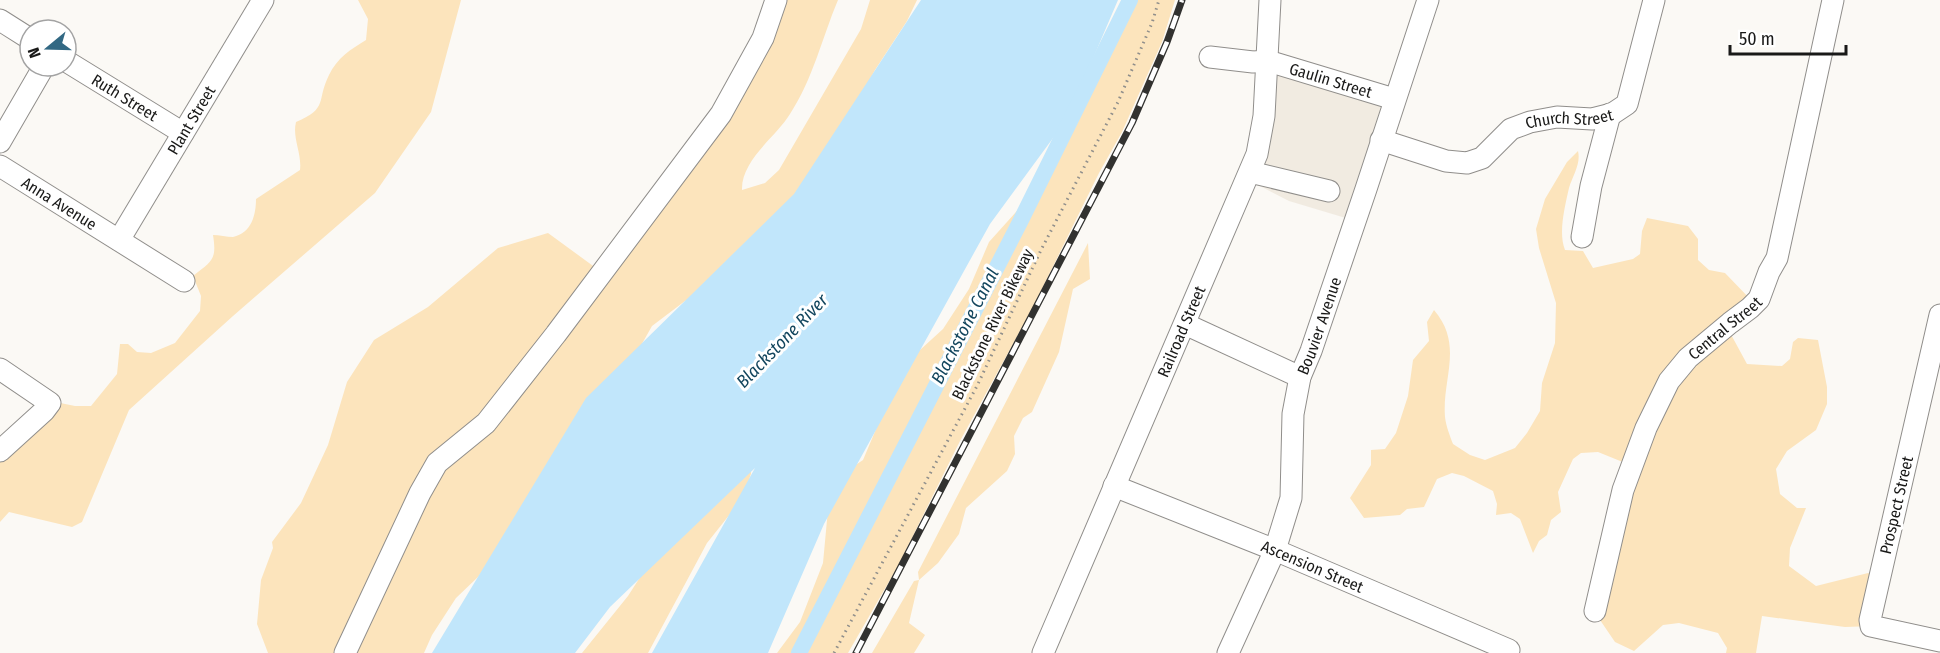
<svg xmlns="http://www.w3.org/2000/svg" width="1940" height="653" viewBox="0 0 1940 653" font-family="'Fira Sans Condensed',sans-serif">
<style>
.built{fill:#f1ebe1}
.green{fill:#fce4bc}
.water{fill:#c1e6fb}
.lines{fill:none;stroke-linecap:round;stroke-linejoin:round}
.canal{stroke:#c1e6fb;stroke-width:16}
.minor-casing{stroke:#908e8b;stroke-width:23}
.path{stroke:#8f8e8b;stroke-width:3;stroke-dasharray:1.5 4.5;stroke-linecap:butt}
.minor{stroke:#fff;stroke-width:21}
.rail-casing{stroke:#323230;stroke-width:7}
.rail{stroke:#fff;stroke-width:4.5;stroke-dasharray:14;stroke-linecap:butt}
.labels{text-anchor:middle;stroke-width:6;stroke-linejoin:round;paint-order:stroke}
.street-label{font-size:16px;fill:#191918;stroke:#fff}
.water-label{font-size:18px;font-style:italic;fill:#13465e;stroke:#fff}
</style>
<rect width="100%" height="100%" fill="#fbf9f5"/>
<path class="built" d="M1271,65L1388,96L1359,222L1289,201L1252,182Z"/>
<g class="green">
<path d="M358,0H461L431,112L375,193L233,316L129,410L82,522L72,527L9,512L0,522V457L33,430L36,398L75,406H91L117,374L120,344H128L137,352L151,353L175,343L200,311L201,296L193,276C212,261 217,260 213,235C219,235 227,237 233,237C252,233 256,214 256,199L300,170C302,153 292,138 296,122C329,108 316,101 329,75C337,58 351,49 366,40L368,19Z"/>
<path d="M776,0H838C822,38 813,79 790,114C776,137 741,160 742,190L765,183L779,170L861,29L870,0H917L907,21L875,70L828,158L732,283L685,301L652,326L626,372L478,577L456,598L432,635L424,653H268L257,624L261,580L273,548L272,542L301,503L328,445L347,382L374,340L428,307L498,248L548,233L600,271L676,175Z"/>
<path d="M1126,0H1175L1162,42L1122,132L1099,173L1032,309L960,441L898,566L848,653H777L800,622L823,563L830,488L839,476L863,460L887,403L909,360L943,329L969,289L989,242L1041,184L1076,126L1108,58Z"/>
<path d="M1578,151C1581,164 1573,175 1569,188C1565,206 1558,233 1565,250L1583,251L1593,268L1633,259L1640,254L1642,231L1647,218L1688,226L1698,239V260L1709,270L1725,273L1753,302L1728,329L1747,364L1782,366L1790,359L1793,342L1798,338L1818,340L1827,387V404L1816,430L1787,451L1776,469L1780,494L1797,508H1806L1790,548L1789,566L1816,586L1868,573L1884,582L1874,626L1845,627L1762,616L1756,653H1726L1727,648L1718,633L1679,623L1663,625L1634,651L1615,642L1600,620L1606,574L1635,467L1598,452L1581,453L1573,459L1558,492L1561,512L1551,520L1547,535L1539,541L1533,553L1520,519L1511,513L1496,515L1497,504L1493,491L1464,476L1452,473L1437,479L1424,507L1407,509L1400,515L1364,518L1350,498L1371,465V450L1385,449L1396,433L1408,396L1413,360L1429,341L1427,322L1434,310C1464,345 1442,378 1445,417C1446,426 1450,436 1453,444L1470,455L1485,460L1515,448L1527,433L1540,411L1542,383L1555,343L1556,303L1539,248L1536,229L1545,199L1567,162Z"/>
<path d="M1088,243L1090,279L1073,289L1059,352L1032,412L1023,418L1014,436L1015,454L1007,471L966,508L959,534L938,563L919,580L909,623L925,635L914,653H872L914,581L919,580L918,572Z"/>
<path d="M751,464V474L742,499L707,543L648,653H582L628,596L664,540Z"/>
</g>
<path class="water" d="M921,0H1118L1067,119L990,224L824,524L768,653H652L755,468L610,607L575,653H432L586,398L794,194Z"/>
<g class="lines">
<path class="canal" d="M799,653L1020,222L1130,0"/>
<defs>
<g id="minor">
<path d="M0,20L30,39"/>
<path id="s1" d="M1210,57L1253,62L1268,61L1394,99"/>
<path id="s2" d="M66,61L183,133"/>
<path id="s3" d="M1381,140L1446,161L1467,163L1482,158L1511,129L1530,122L1557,117L1592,119L1612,114L1627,104L1654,0"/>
<path d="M0,142L44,66"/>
<path id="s4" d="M0,166L184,281"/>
<path d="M1250,172L1329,191"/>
<path d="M1582,237L1591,186L1610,114"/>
<path id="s5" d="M119,240L263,0"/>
<path d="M1940,315L1870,620L1871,626L1940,641"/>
<path d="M1185,324L1300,377"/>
<path d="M0,369L50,403L44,411L0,451"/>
<path id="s6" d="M1114,486L1275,550L1509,650L1508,653"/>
<path id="s7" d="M1595,611L1623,490L1646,428L1669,381L1688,358L1730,323L1750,308L1759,299L1769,272L1777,258L1833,0"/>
<path d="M345,653L420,493L437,463L486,423L556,334L721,114L763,38L776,0"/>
<path id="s8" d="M1043,653L1257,154L1264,116L1270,0"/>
<path id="s9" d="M1228,653L1275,550L1291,498L1293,414L1300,377L1311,351L1366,189L1428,0"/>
</g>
</defs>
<use href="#minor" class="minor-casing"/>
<path class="path" d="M834,653L977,386L1041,250L1118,102L1152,23L1159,0"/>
<use href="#minor" class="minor"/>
<defs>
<path id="rail" d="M856,653L1132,123L1167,42L1182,0"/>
</defs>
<use href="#rail" class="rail-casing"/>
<use href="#rail" class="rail"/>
</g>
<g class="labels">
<g class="street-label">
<text dy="6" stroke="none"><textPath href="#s1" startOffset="124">Gaulin Street</textPath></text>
<text dy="6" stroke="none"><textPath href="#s2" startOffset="69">Ruth Street</textPath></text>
<text dy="6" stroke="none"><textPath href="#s3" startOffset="206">Church Street</textPath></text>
<text dy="6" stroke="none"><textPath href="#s5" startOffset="140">Plant Street</textPath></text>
<text dy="6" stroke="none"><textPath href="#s4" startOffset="70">Anna Avenue</textPath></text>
<text transform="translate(992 324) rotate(-64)" y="6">Blackstone River Bikeway</text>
<text dy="6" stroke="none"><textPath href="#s9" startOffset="344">Bouvier Avenue</textPath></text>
<text dy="6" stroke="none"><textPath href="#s7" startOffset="320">Central Street</textPath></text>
<text dy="6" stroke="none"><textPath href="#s8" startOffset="350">Railroad Street</textPath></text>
<text transform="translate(1896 505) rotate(-77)" y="6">Prospect Street</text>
<text dy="6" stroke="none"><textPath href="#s6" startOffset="214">Ascension Street</textPath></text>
</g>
<g class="water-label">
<text transform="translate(965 326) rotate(-63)" y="6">Blackstone Canal</text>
<text transform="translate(782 341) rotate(-46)" y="6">Blackstone River</text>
</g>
</g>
<g transform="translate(48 48) rotate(251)"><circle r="28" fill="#ffffff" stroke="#a3a3a3" stroke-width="1.5"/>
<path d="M0-4.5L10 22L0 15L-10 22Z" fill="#326883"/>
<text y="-9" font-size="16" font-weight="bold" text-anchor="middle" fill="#191918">N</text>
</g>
<path d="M1730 45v9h116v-9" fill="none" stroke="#191918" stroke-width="3"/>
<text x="1739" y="45" font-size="18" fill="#191918" stroke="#ffffff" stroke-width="4.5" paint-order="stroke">50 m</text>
</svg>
